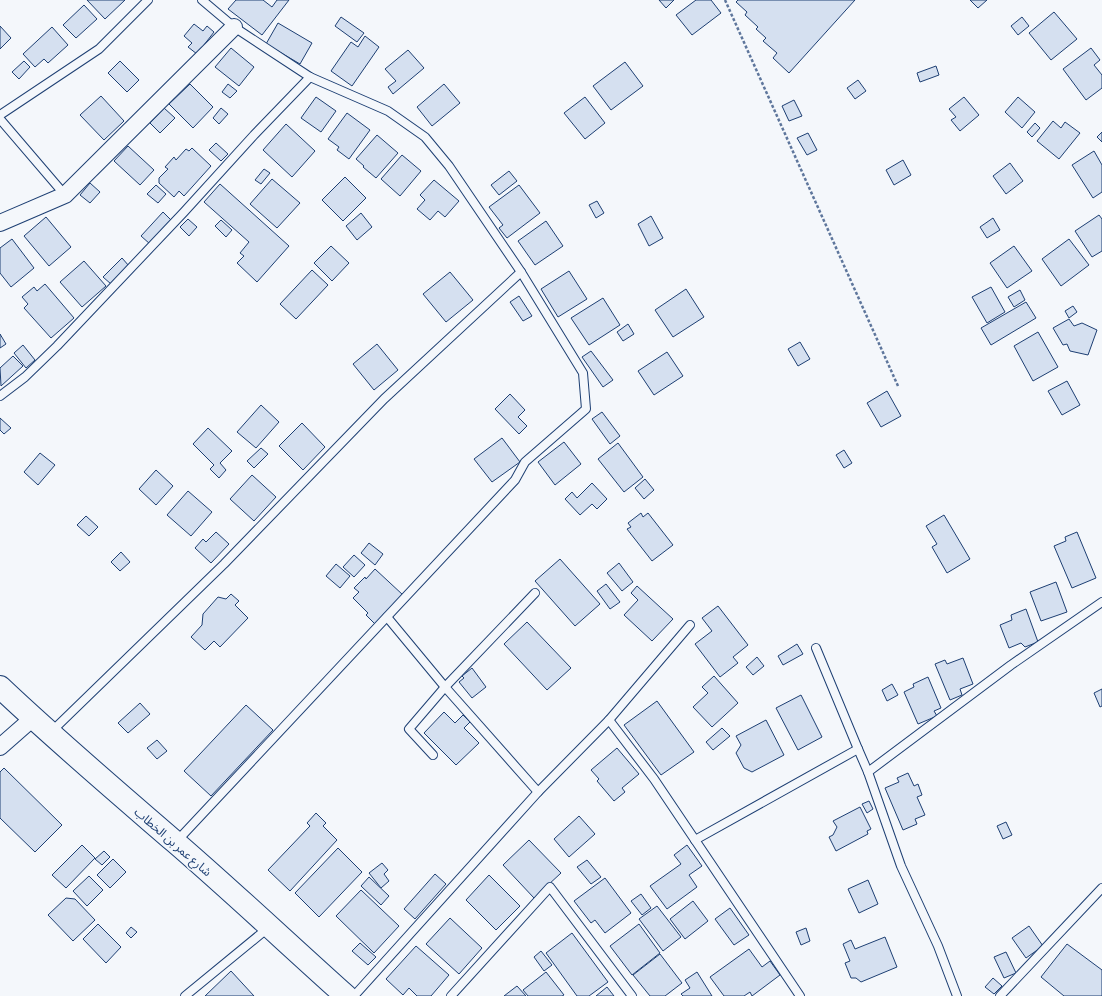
<svg xmlns="http://www.w3.org/2000/svg" width="1102" height="996" viewBox="0 0 1102 996" font-family="'Crimson Pro','Noto Sans Arabic',serif">
<style>
.building{fill:#d5e0f0;stroke:#1d3f73}
.lines{fill:none;stroke-linecap:round;stroke-linejoin:round}
.service-casing{stroke:#1d3f73;stroke-width:10}
.minor-casing{stroke:#1d3f73;stroke-width:18}
.secondary-casing{stroke:#1d3f73;stroke-width:24}
.path{stroke:#5e769c;stroke-width:2.5;stroke-dasharray:3 2;stroke-linecap:butt}
.service{stroke:#f4f7fb;stroke-width:8}
.minor{stroke:#f4f7fb;stroke-width:16}
.secondary{stroke:#f4f7fb;stroke-width:22}
.labels{text-anchor:middle;stroke-width:3;stroke-linejoin:round;paint-order:stroke}
.street-label{font-size:12px;fill:#1d3f73;stroke:#f4f7fb}
</style>
<rect width="100%" height="100%" fill="#f4f7fb"/>
<g class="building">
<path d="M87,0H125L105,19Z"/>
<path d="M236,0H263L272,7L277,0H289L262,35L228,9Z"/>
<path d="M659,0H674L666,8Z"/>
<path d="M696,0H711L721,13L692,35L676,15Z"/>
<path d="M738,0H855L789,73L773,58L777,53L763,41L766,38L756,29L758,27L745,15L747,12L736,2Z"/>
<path d="M970,0H987L978,8Z"/>
<path d="M84,5L97,19L76,38L63,25Z"/>
<path d="M1054,12L1077,39L1051,60L1029,33Z"/>
<path d="M341,17L364,33L357,42L335,26Z"/>
<path d="M1022,17L1029,26L1018,35L1011,26Z"/>
<path d="M278,23L312,43L300,64L266,44Z"/>
<path d="M194,24L203,31L207,26L214,32L197,54L188,47L192,43L184,36Z"/>
<path d="M0,26L11,38L0,49Z"/>
<path d="M52,27L68,45L48,63L44,59L35,67L23,54Z"/>
<path d="M365,36L379,47L352,86L331,71L351,42L358,47Z"/>
<path d="M231,48L254,67L239,86L215,67Z"/>
<path d="M1091,48L1100,60L1094,65L1102,75V88L1086,100L1063,69Z"/>
<path d="M408,50L424,68L393,94L388,87L396,81L385,69Z"/>
<path d="M24,61L30,67L19,79L12,72Z"/>
<path d="M120,61L139,80L127,92L108,73Z"/>
<path d="M625,62L643,86L611,110L593,86Z"/>
<path d="M936,66L939,75L920,82L917,73Z"/>
<path d="M858,80L866,91L855,99L847,88Z"/>
<path d="M190,84L213,107L193,128L169,104Z"/>
<path d="M228,84L237,91L230,98L222,92Z"/>
<path d="M444,84L460,103L432,126L417,107Z"/>
<path d="M101,96L124,121L104,140L80,115Z"/>
<path d="M316,97L336,111L321,132L301,118Z"/>
<path d="M585,97L605,123L585,139L564,113Z"/>
<path d="M964,97L979,115L960,131L951,120L956,117L949,109Z"/>
<path d="M1018,97L1035,112L1022,128L1005,112Z"/>
<path d="M794,100L802,116L789,121L782,106Z"/>
<path d="M164,108L175,118L160,133L150,123Z"/>
<path d="M221,108L228,114L219,124L213,118Z"/>
<path d="M347,113L370,130L349,159L337,150L339,147L328,139Z"/>
<path d="M1053,121L1061,128L1065,122L1080,133L1059,159L1037,141Z"/>
<path d="M1035,123L1040,128L1032,137L1027,132Z"/>
<path d="M286,124L315,151L292,177L263,150Z"/>
<path d="M1102,132V142L1097,137Z"/>
<path d="M808,133L817,150L807,155L797,138Z"/>
<path d="M377,135L398,153L376,178L363,167L364,166L356,159Z"/>
<path d="M216,143L228,154L221,161L209,150Z"/>
<path d="M128,146L154,170L140,185L114,161Z"/>
<path d="M192,148L211,166L184,196L179,191L174,197L159,183V178L168,169L165,167L174,157L176,160L186,149L189,151Z"/>
<path d="M1094,151L1102,165V192L1093,198L1072,165Z"/>
<path d="M402,155L421,171L400,196L381,179Z"/>
<path d="M903,160L911,175L894,185L886,170Z"/>
<path d="M1010,163L1023,181L1006,194L993,176Z"/>
<path d="M264,169L270,173L261,184L255,180Z"/>
<path d="M509,171L517,181L499,195L491,185Z"/>
<path d="M345,177L366,198L343,221L322,200Z"/>
<path d="M272,179L300,203L277,228L250,204Z"/>
<path d="M434,180L459,201L445,217L438,211L430,220L417,209L425,200L420,195Z"/>
<path d="M90,183L100,192L90,203L80,195Z"/>
<path d="M220,184L289,246L257,282L237,263L244,256L240,253L249,242L204,202Z"/>
<path d="M156,185L166,194L158,203L147,194Z"/>
<path d="M519,185L540,213L507,238L499,228L503,225L489,207Z"/>
<path d="M597,201L604,213L596,218L589,205Z"/>
<path d="M163,212L172,221L150,244L141,236Z"/>
<path d="M361,213L372,227L357,240L346,226Z"/>
<path d="M1099,215L1102,219V251L1092,257L1075,231Z"/>
<path d="M651,216L663,238L649,246L638,224Z"/>
<path d="M46,217L71,247L49,266L24,236Z"/>
<path d="M993,218L1000,230L987,238L980,227Z"/>
<path d="M188,219L197,227L189,236L180,227Z"/>
<path d="M221,220L232,230L226,237L215,226Z"/>
<path d="M546,221L563,246L535,265L518,241Z"/>
<path d="M12,239L34,268L11,287L0,273V248Z"/>
<path d="M1069,239L1089,265L1061,286L1042,259Z"/>
<path d="M331,246L349,263L332,281L314,263Z"/>
<path d="M1014,246L1032,271L1007,288L990,263Z"/>
<path d="M122,258L129,266L111,284L103,277Z"/>
<path d="M84,261L106,286L82,307L60,282Z"/>
<path d="M312,270L328,285L296,319L280,304Z"/>
<path d="M569,271L587,299L558,317L541,289Z"/>
<path d="M450,272L473,300L446,322L423,294Z"/>
<path d="M45,284L74,318L51,338L24,308L28,304L22,297L34,287L37,291Z"/>
<path d="M991,287L1005,312L987,323L972,297Z"/>
<path d="M686,289L704,317L673,337L655,310Z"/>
<path d="M1020,290L1025,300L1014,307L1008,297Z"/>
<path d="M519,296L532,316L523,321L510,302Z"/>
<path d="M603,298L620,325L589,345L571,318Z"/>
<path d="M1026,302L1036,318L991,345L981,328Z"/>
<path d="M1073,306L1077,312L1069,318L1065,311Z"/>
<path d="M1069,319L1074,326L1082,323L1097,330L1088,355L1070,351L1067,344L1063,345L1053,328Z"/>
<path d="M628,324L634,334L623,341L617,332Z"/>
<path d="M1038,332L1058,367L1033,381L1014,346Z"/>
<path d="M0,334L6,344L0,348Z"/>
<path d="M800,342L810,359L798,366L788,349Z"/>
<path d="M377,344L398,370L374,390L353,364Z"/>
<path d="M23,345L35,360L26,368L14,353Z"/>
<path d="M591,351L613,380L603,387L582,357Z"/>
<path d="M667,352L683,376L654,395L638,371Z"/>
<path d="M13,356L23,366L1,386L0,368Z"/>
<path d="M1067,381L1080,405L1062,415L1048,391Z"/>
<path d="M887,391L901,416L881,427L867,403Z"/>
<path d="M510,394L525,410L518,417L527,426L519,434L495,409Z"/>
<path d="M261,405L279,422L256,448L237,432Z"/>
<path d="M602,412L620,436L610,444L592,419Z"/>
<path d="M0,418L11,428L4,434L0,430Z"/>
<path d="M302,423L325,447L303,470L279,446Z"/>
<path d="M208,428L232,451L220,463L226,470L219,478L210,469L214,465L193,444Z"/>
<path d="M502,438L520,462L492,482L474,459Z"/>
<path d="M564,442L581,464L555,485L538,462Z"/>
<path d="M618,443L643,477L624,492L598,459Z"/>
<path d="M261,448L268,454L254,468L247,461Z"/>
<path d="M844,450L852,463L844,468L836,455Z"/>
<path d="M40,453L55,465L38,485L24,472Z"/>
<path d="M156,470L173,486L156,505L139,489Z"/>
<path d="M252,475L276,497L254,521L230,499Z"/>
<path d="M645,479L654,490L644,499L635,488Z"/>
<path d="M592,483L607,499L597,509L592,504L580,515L565,499L572,492L577,498Z"/>
<path d="M188,491L212,512L191,536L167,515Z"/>
<path d="M641,513L643,517L648,513L673,545L652,561L627,529L631,527L628,523Z"/>
<path d="M944,515L970,559L947,573L932,547L937,544L926,526Z"/>
<path d="M86,516L98,527L89,536L77,525Z"/>
<path d="M216,532L229,544L211,563L195,548L203,539L206,542Z"/>
<path d="M1077,532L1096,578L1072,588L1054,546L1066,541L1065,537Z"/>
<path d="M369,543L383,554L375,565L361,553Z"/>
<path d="M121,552L130,562L120,571L111,562Z"/>
<path d="M354,555L365,565L354,577L343,567Z"/>
<path d="M560,559L600,604L575,626L535,581Z"/>
<path d="M619,563L633,582L622,591L607,573Z"/>
<path d="M336,564L350,576L340,588L326,576Z"/>
<path d="M375,569L403,595L375,624L366,615L368,613L353,598L359,592L354,588L365,577L366,579Z"/>
<path d="M1056,582L1067,612L1041,621L1030,592Z"/>
<path d="M606,584L620,602L610,609L597,591Z"/>
<path d="M637,586L673,619L652,641L624,615L638,600L631,593Z"/>
<path d="M231,594L239,601L235,605L248,618L220,647L214,641L205,650L191,637L202,625L203,614L218,597L226,599Z"/>
<path d="M718,606L748,645L733,657L738,663L720,677L695,644L712,631L702,618Z"/>
<path d="M1026,609L1038,642L1025,647L1021,643L1009,648L1000,625L1012,620L1011,615Z"/>
<path d="M527,622L571,668L547,690L504,644Z"/>
<path d="M797,644L803,654L783,665L778,656Z"/>
<path d="M757,657L764,666L753,675L746,667Z"/>
<path d="M963,658L973,684L960,689L962,695L950,700L935,664L945,660L947,664Z"/>
<path d="M472,668L486,687L472,698L459,682L464,678L462,676Z"/>
<path d="M714,676L738,703L712,727L693,707L708,693L702,687Z"/>
<path d="M928,677L941,708L934,711L937,716L918,724L904,692L914,687L913,684Z"/>
<path d="M892,684L898,695L887,701L882,690Z"/>
<path d="M1102,689V706L1100,707L1094,693Z"/>
<path d="M801,695L822,737L798,750L776,708Z"/>
<path d="M657,701L694,752L661,775L624,725Z"/>
<path d="M140,703L150,714L128,733L118,723Z"/>
<path d="M246,705L273,730L211,796L184,771Z"/>
<path d="M444,712L455,723L463,715L470,722L464,728L479,743L456,765L424,733Z"/>
<path d="M766,720L784,755L752,772L744,768L736,753L741,745L736,736Z"/>
<path d="M722,728L730,736L713,750L706,742Z"/>
<path d="M157,740L167,751L157,759L147,748Z"/>
<path d="M617,748L639,774L622,788L625,792L614,801L597,781L599,779L591,770Z"/>
<path d="M4,768L62,825L35,852L0,818V772Z"/>
<path d="M908,773L914,786L918,784L922,795L917,797L925,815L915,819L917,824L903,830L885,788L899,782L897,778Z"/>
<path d="M869,801L873,809L867,813L862,804Z"/>
<path d="M860,807L871,829L867,831L868,834L836,851L829,837L833,835L837,827L833,821Z"/>
<path d="M316,813L326,823L323,826L337,840L290,891L268,870L310,826L307,823Z"/>
<path d="M579,816L595,834L569,857L554,839Z"/>
<path d="M1006,822L1012,835L1003,839L997,826Z"/>
<path d="M529,840L561,873L534,898L503,865Z"/>
<path d="M82,845L95,858L66,888L52,875Z"/>
<path d="M687,845L702,866L689,875L697,887L667,909L650,886L681,864L674,855Z"/>
<path d="M338,848L362,872L319,917L295,893Z"/>
<path d="M104,851L110,857L102,865L95,859Z"/>
<path d="M113,859L126,872L110,888L97,875Z"/>
<path d="M587,860L601,877L591,884L577,867Z"/>
<path d="M382,863L388,870L384,874L389,881L381,888L369,873Z"/>
<path d="M435,874L446,884L415,919L404,909Z"/>
<path d="M489,875L520,906L496,930L466,900Z"/>
<path d="M89,876L103,890L87,906L73,891Z"/>
<path d="M369,877L389,896L381,905L361,886Z"/>
<path d="M605,878L631,913L605,933L595,920L591,923L574,901Z"/>
<path d="M868,880L878,904L859,913L848,889Z"/>
<path d="M361,890L399,926L374,953L336,916Z"/>
<path d="M641,894L651,908L642,915L631,901Z"/>
<path d="M66,898L75,899L95,920L73,941L48,915Z"/>
<path d="M693,901L708,921L685,939L670,919Z"/>
<path d="M657,906L681,937L663,951L639,919Z"/>
<path d="M730,908L749,935L734,945L715,919Z"/>
<path d="M450,918L482,948L459,974L426,944Z"/>
<path d="M98,924L121,947L106,963L83,939Z"/>
<path d="M639,924L660,953L632,975L610,946Z"/>
<path d="M1029,926L1043,946L1026,958L1012,938Z"/>
<path d="M131,927L137,932L131,938L126,933Z"/>
<path d="M806,928L810,941L801,945L796,932Z"/>
<path d="M572,933L608,982L589,996H577L546,953Z"/>
<path d="M885,937L897,967L861,982L856,978H851L845,963L850,961L843,944L851,940L855,949Z"/>
<path d="M360,943L376,957L368,965L352,951Z"/>
<path d="M1067,944L1102,970V996H1064L1041,977Z"/>
<path d="M416,946L449,975L431,996H417L409,988L403,995L386,979Z"/>
<path d="M749,949L762,967L770,961L780,975L752,996L750,992L744,996H724L710,977Z"/>
<path d="M541,951L552,965L544,971L534,957Z"/>
<path d="M1006,952L1016,973L1004,978L994,957Z"/>
<path d="M660,954L682,983L665,996H650L633,975Z"/>
<path d="M231,971L254,996H205Z"/>
<path d="M546,972L564,995L562,996H528L523,990Z"/>
<path d="M697,972L712,996H683L681,994L690,988L685,980Z"/>
<path d="M993,978L1002,986L994,994L985,987Z"/>
<path d="M517,986L526,996H504Z"/>
<path d="M607,987L614,996H596Z"/>
</g>
<g class="lines">
<defs>
<g id="service">
<path d="M0,115L99,49L148,0"/>
<path d="M0,119L65,195"/>
<path d="M0,396L25,377L57,346L184,212L254,135L310,77"/>
<path d="M387,617L445,687L538,792"/>
<path d="M816,648L858,749L868,772L901,866L938,946L957,996"/>
<path d="M609,720L654,779L800,996"/>
<path d="M50,733L224,564L384,399L521,272"/>
<path d="M433,755L409,729L445,687L535,593"/>
<path d="M868,772L1011,665L1102,602"/>
<path d="M695,840L858,749"/>
<path d="M176,842L515,480L525,462L586,409L583,373L521,272L449,166L425,137L388,111L310,77L234,27L202,0"/>
<path d="M185,996L268,928"/>
<path d="M354,996L538,792L609,720L690,625"/>
<path d="M451,996L550,887L632,996"/>
<path d="M1000,996L1102,888"/>
</g>
<g id="minor">
<path d="M0,223L65,195L234,27"/>
<path d="M0,747L33,718"/>
</g>
<path id="secondary" d="M0,687C57,741 116,791 175,842C233,892 289,945 346,996"/>
</defs>
<use href="#service" class="service-casing"/>
<use href="#minor" class="minor-casing"/>
<use href="#secondary" class="secondary-casing"/>
<path class="path" d="M725,0L898,386"/>
<use href="#service" class="service"/>
<use href="#minor" class="minor"/>
<use href="#secondary" class="secondary"/>
</g>
<g class="labels">
<g class="street-label">
<text transform="translate(173 842) rotate(41)" y="4">شارع عمر بن الخطاب</text>
</g>
</g>
</svg>
